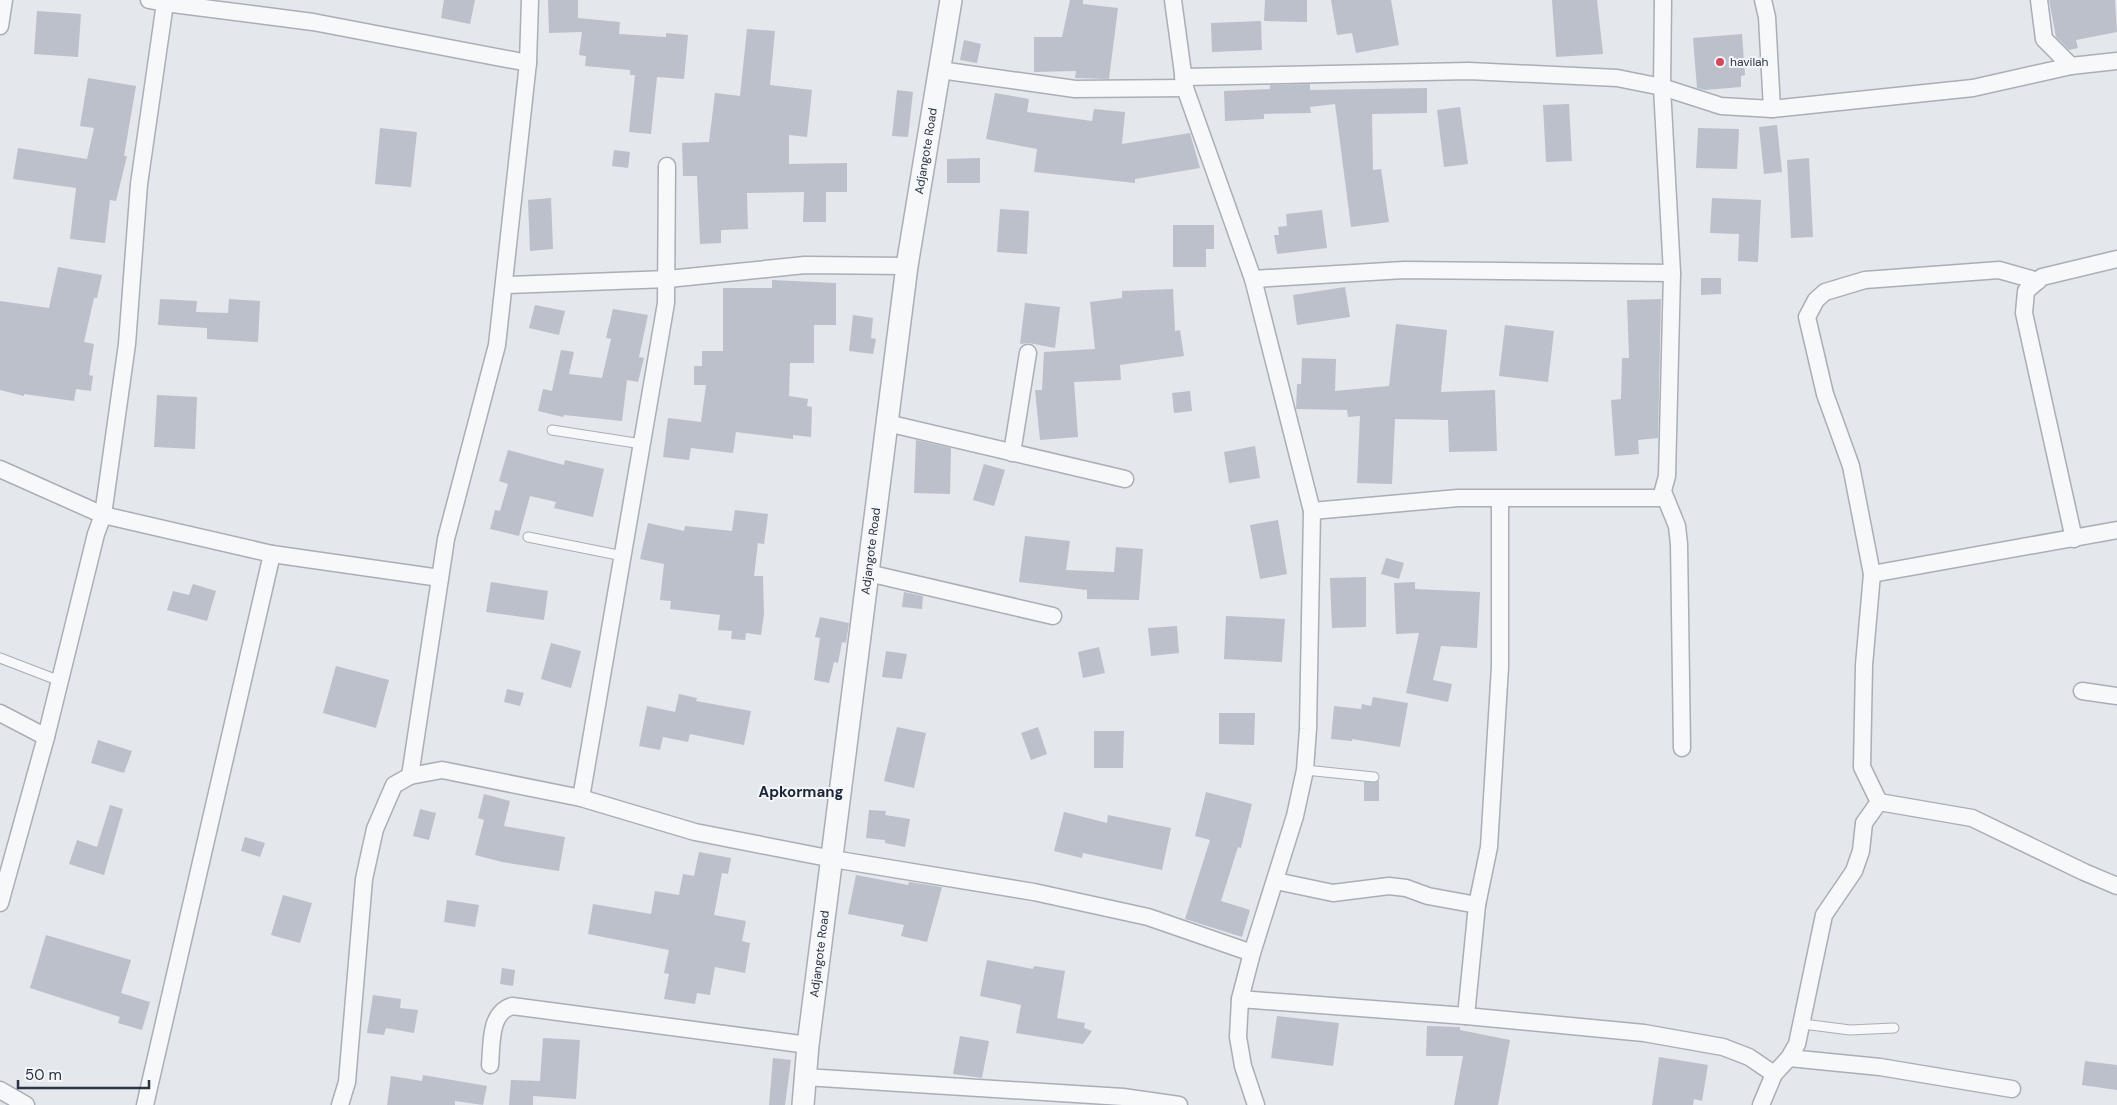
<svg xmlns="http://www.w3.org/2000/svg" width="2117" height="1105" viewBox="0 0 2117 1105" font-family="'DM Sans',sans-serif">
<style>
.building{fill:#bbc0ca}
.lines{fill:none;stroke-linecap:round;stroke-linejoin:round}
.service-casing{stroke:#a9aeb7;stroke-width:11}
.minor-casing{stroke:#a9aeb7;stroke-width:19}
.tertiary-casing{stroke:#a9aeb7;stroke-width:24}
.service{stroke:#f7f8fa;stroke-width:9}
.minor{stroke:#f7f8fa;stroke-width:16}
.tertiary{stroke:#f7f8fa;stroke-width:21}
.poi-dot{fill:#d1495b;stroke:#f4f6f9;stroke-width:2}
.labels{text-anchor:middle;stroke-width:4;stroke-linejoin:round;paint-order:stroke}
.poi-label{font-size:12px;fill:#2b3445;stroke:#f4f6f9;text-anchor:start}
.street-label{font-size:12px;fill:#2b3445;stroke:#f4f6f9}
.quarter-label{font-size:15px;font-weight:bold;fill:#1d2536;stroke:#f4f6f9}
</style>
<rect width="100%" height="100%" fill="#e4e7ec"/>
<g class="building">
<path d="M444,0H475L470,24L441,18Z"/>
<path d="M548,0H578V18L620,22L619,34L666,37V33L688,35L684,79L657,77L651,134L629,132L635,75H630V70L585,66L586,56L579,55L582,32L549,33Z"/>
<path d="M1070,0H1083V4L1118,8L1109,79L1075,78L1076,71L1034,72V37H1062Z"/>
<path d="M1265,0H1307V22L1264,21Z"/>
<path d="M1331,0H1391L1399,45L1356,53L1352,33L1337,35Z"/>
<path d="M1552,0H1597L1603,54L1556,57Z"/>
<path d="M2049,0H2115L2117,32L2076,40L2078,48L2069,50L2056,37Z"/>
<path d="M37,11L81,14L78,57L34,54Z"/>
<path d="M1261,21L1262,50L1212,52L1211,23Z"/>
<path d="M747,29L775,31L770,85L812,90L807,137L789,135V164L847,163V192H826V222H803L804,192L747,193L748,229L721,230V243L700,244L697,176H683L682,143L709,142L715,93L740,96Z"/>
<path d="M1742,34L1745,75L1741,76V87L1705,90L1697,88L1693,38Z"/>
<path d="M964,40L981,44L977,63L960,60Z"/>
<path d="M88,78L136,86L124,156H127L116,201L110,200L105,243L70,239L76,188L13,179L18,148L87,159L94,128L80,126Z"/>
<path d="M1310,84V90L1427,88V113L1372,114L1373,170L1381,169L1389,222L1351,227L1335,104L1310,107L1311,113L1264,114V119L1225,121L1224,91L1270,89V85Z"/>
<path d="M897,90L913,92L908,137L892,136Z"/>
<path d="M995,93L1029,99L1027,112L1092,121L1094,109L1125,112L1122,144L1190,133L1200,168L1135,179V183L1034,172L1037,149L986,139Z"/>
<path d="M1569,104L1572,161L1546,162L1543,105Z"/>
<path d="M1460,107L1468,164L1444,167L1437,110Z"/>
<path d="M1777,125L1782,172L1764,174L1759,127Z"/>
<path d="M380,128L417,132L411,187L375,184Z"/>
<path d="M1698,128L1739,129L1737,169L1696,168Z"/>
<path d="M614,150L630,152L628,168L612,166Z"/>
<path d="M980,158V183H947V159Z"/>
<path d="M1809,158L1813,237L1791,238L1787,160Z"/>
<path d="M551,198L553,249L530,251L528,200Z"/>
<path d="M1712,198L1761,200L1758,262L1738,261L1739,234L1710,233Z"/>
<path d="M1000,209L1029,211L1027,254L997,252Z"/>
<path d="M1322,210L1327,248L1277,254L1274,235H1279L1278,227L1287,226L1286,214Z"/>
<path d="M1173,225H1214V249H1206V267H1173Z"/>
<path d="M58,267L102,275L97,298H94L84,342L94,344L89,375L93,376L91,391L76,389L74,401L24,394V396L0,390V301L49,308Z"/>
<path d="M1701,278H1721V294L1701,295Z"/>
<path d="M772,280L836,283V325H814V363H790L789,396L808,399L807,406L812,407L811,437L793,435V439L736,432L733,453L691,448L689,460L663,457L668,418L701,422L706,385H694V366H702V351H723V288H772Z"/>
<path d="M1345,287L1350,317L1297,325L1293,295Z"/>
<path d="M1173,289L1175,331L1180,330L1184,356L1120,365L1121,380L1074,382L1078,437L1040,440L1035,390H1042L1044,352L1095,349L1090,302L1122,298V291Z"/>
<path d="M160,299L197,301L196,312L228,313L229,299L260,301L258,342L207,339V328L158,325Z"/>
<path d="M1661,299L1658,438L1638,440L1639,454L1615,456L1611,400L1621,399L1622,358H1629L1627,300Z"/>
<path d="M1025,303L1060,307L1055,348L1029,343L1020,344Z"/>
<path d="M535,305L565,311L559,335L529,328Z"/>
<path d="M613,309L648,315L639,357L644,358L638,382L627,380L622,421L564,415L563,417L538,411L543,389L552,391L561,350L574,352L569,374L602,378L611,339L606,338Z"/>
<path d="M853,315L873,318L871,338L876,339L873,354L849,351Z"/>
<path d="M1396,324L1447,330L1441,392L1495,390L1497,451L1449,452L1448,420L1395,419L1392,484L1357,483L1360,416L1348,417L1347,410L1296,409L1297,384H1301L1302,358L1336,359L1335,391L1389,386Z"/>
<path d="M1505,325L1554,331L1548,382L1499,376Z"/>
<path d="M1190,391L1192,411L1174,413L1172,393Z"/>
<path d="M157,395L197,397L195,449L154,447Z"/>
<path d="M916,440L951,448L950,494L914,493Z"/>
<path d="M1255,446L1260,478L1229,483L1224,452Z"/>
<path d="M508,450L564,465L565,460L604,469L593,517L554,508L556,502L530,496L519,536L490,529L495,510L500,511L508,484L499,481Z"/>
<path d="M984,464L1005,470L994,506L973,500Z"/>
<path d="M735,510L768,514L764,544L758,543L754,576H763L764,614L761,635L746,633L745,640L731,639L732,631L718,630L720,615L670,609L671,601L660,600L664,564L640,559L648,523L684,531L685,526L732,531Z"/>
<path d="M1278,520L1287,574L1260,579L1250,525Z"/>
<path d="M1025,536L1070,541L1066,570L1114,572L1116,547L1143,549L1139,600L1087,599V590L1019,582Z"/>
<path d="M1386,558L1404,563L1399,579L1381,574Z"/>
<path d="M1366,577V627L1332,628L1330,578Z"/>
<path d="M491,582L548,591L544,620L486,612Z"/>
<path d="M1415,582V589L1480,592L1477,648L1441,646L1433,680L1452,684L1448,702L1406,693L1419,633L1396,634L1394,583Z"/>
<path d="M193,584L216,591L207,621L167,610L173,591L189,595Z"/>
<path d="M904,592L923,596L922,609L902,607Z"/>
<path d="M1226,616L1285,619L1282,662L1224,659Z"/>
<path d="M820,617L849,623L846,643L842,642L838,663L834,662L829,683L814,680L820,638L815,637Z"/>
<path d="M1177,626L1179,653L1151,656L1148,628Z"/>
<path d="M551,643L581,651L571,688L541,679Z"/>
<path d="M1099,647L1105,673L1083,678L1078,652Z"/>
<path d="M886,651L907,654L902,679L882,677Z"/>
<path d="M336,666L389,680L376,728L323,713Z"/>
<path d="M507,689L524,693L520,706L504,702Z"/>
<path d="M679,694L697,698L696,701L751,711L744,745L690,734L688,742L663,737L660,750L639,746L647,706L675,712Z"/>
<path d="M1373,697L1408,703L1400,747L1352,739V741L1331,739L1334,706L1361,709L1362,704L1371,706Z"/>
<path d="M1219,713H1255L1254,745L1219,744Z"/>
<path d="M897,727L926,733L914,788L884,781Z"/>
<path d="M1038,727L1047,754L1031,760L1021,733Z"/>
<path d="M1094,731H1124L1123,768H1094Z"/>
<path d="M98,740L132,751L124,773L91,763Z"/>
<path d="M1379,781V801H1364V782Z"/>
<path d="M1206,792L1252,804L1241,848L1238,847L1221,901L1250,910L1242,937L1185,919L1210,840L1195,836Z"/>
<path d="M484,794L510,801L504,826L565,837L559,871L502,862L475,855L484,820L478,818Z"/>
<path d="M110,805L123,809L104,875L69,864L77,840L97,847Z"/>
<path d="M420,809L436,813L429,840L413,836Z"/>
<path d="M869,810L886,811L885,815L910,819L905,847L885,843V840L866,838Z"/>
<path d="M1064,812L1107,823L1108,815L1171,828L1162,870L1083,853L1082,858L1054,851Z"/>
<path d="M245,837L265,843L260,857L241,851Z"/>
<path d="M699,852L731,858L728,874L722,873L714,915L746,921L742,941L750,943L745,973L715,967L710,995L697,993L695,1004L664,999L669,974L664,973L669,950L588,934L593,904L651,914L655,891L679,895L683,874L694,876Z"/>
<path d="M856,875L908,885L909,882L942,887L927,942L901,936L904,925L848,914Z"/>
<path d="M283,895L312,903L300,943L271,935Z"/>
<path d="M447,900L479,905L475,927L444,922Z"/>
<path d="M46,935L131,960L121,993L150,1002L142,1030L118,1023L120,1017L30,988Z"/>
<path d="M987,960L1033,969L1034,966L1065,971L1057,1018L1085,1023L1084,1028L1092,1031L1083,1044L1016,1033L1021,1005L980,996Z"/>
<path d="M502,968L515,970L513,986L500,984Z"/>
<path d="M373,995L401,999L400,1008L418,1010L414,1033L386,1028L384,1035L367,1033Z"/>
<path d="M1277,1016L1339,1023L1333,1066L1271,1058Z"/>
<path d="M1427,1026L1460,1027V1030L1510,1040L1498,1105H1454L1463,1056H1426Z"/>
<path d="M960,1036L989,1041L982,1078L953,1074Z"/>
<path d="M543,1038L580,1040L576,1099L533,1096V1105H509L511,1080L540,1081Z"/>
<path d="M1659,1057L1708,1065L1702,1101L1694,1099L1693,1105H1652Z"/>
<path d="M773,1058L791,1060L785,1105H769Z"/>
<path d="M2085,1061L2117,1065V1090L2082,1085Z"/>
<path d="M423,1075L487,1086L483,1105L455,1101V1105H387L391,1076L422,1081Z"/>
</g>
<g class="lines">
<defs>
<g id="service">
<path d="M552,430L642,444"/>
<path d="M528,537L623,556"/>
<path d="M0,658L60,681"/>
<path d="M1305,770L1374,777"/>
<path d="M1803,1024L1850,1030L1894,1028"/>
</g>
<g id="minor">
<path d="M149,0L165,3"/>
<path d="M1173,0L1185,88L1253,279L1312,511L1308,729L1305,770L1295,816L1252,953L1240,999L1238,1037L1243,1066L1256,1105"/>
<path d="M1763,0L1767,17L1772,109"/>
<path d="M2039,0L2044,39L2071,66"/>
<path d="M0,26L4,0"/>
<path d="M940,70L1075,89L1185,88"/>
<path d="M1183,77L1469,71L1617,78L1662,87L1721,106L1772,109L1973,88L2071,66L2117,61"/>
<path d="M1253,279L1404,270L1672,273"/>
<path d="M505,285L668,279L805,265L907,266"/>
<path d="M887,423L1125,479"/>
<path d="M1012,453L1028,353"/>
<path d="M0,469L103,515L272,554L440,578"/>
<path d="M1664,494L1677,526L1679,544L1682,748"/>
<path d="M1312,511L1458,498H1661L1667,476L1672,273L1662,87L1663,0"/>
<path d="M2074,539L2024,313L2026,291L2042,277L2117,259"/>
<path d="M868,573L1053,616"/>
<path d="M1872,574L2117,530"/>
<path d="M2082,691L2117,696"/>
<path d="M0,713L46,737"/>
<path d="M410,776L446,539L497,345L528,63L530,0"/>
<path d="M581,798L666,303L667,166"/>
<path d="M1879,802L1972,818L2084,872L2117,886"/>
<path d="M1276,881L1333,893L1389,886L1406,888L1428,896L1477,905L1489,847L1500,667V499"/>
<path d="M0,903L46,737L96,534L103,515L127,344L139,184L165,3L313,22L528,63"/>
<path d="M1240,999L1466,1016L1644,1033L1723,1047L1749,1057L1774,1074"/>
<path d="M1466,1016L1477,905"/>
<path d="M1789,1058L1880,1067L2012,1089"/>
<path d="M490,1065C492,1044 489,1013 512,1006L808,1045"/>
<path d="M805,1077L1123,1097L1179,1105"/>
<path d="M0,1090L26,1105"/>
<path d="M145,1105L272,554"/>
<path d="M340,1105L347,1082L364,879L375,829L394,785L410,776L442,770L581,798L695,832L833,859L1034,892L1148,917L1252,953"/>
<path d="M1761,1105L1774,1074L1789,1058L1797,1044L1824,915L1854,871L1861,851L1864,823L1879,802L1862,767L1864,665L1872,574L1851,466L1825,394L1807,317L1816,300L1825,292L1865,280L1999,270L2038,281"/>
</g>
<g id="tertiary">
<path id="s1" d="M803,1105L808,1045L907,266L951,0"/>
</g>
</defs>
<use href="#service" class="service-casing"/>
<use href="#minor" class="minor-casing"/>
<use href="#tertiary" class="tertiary-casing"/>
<use href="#service" class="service"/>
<use href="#minor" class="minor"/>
<use href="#tertiary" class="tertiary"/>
</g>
<circle class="poi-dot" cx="1720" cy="62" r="5"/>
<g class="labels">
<g class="poi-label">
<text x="1730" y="66">havilah</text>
</g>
<g class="street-label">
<text dy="4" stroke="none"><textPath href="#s1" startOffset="962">Adjangote Road</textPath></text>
<text dy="4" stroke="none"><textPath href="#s1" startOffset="558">Adjangote Road</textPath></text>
<text dy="4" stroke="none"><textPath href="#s1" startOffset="152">Adjangote Road</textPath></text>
</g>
<g class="quarter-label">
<text x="801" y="797">Apkormang</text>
</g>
</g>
<path d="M18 1080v8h131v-8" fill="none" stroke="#2b3445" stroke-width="2.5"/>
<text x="25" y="1080" font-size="15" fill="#2b3445" stroke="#f4f6f9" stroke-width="4" paint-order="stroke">50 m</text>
</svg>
